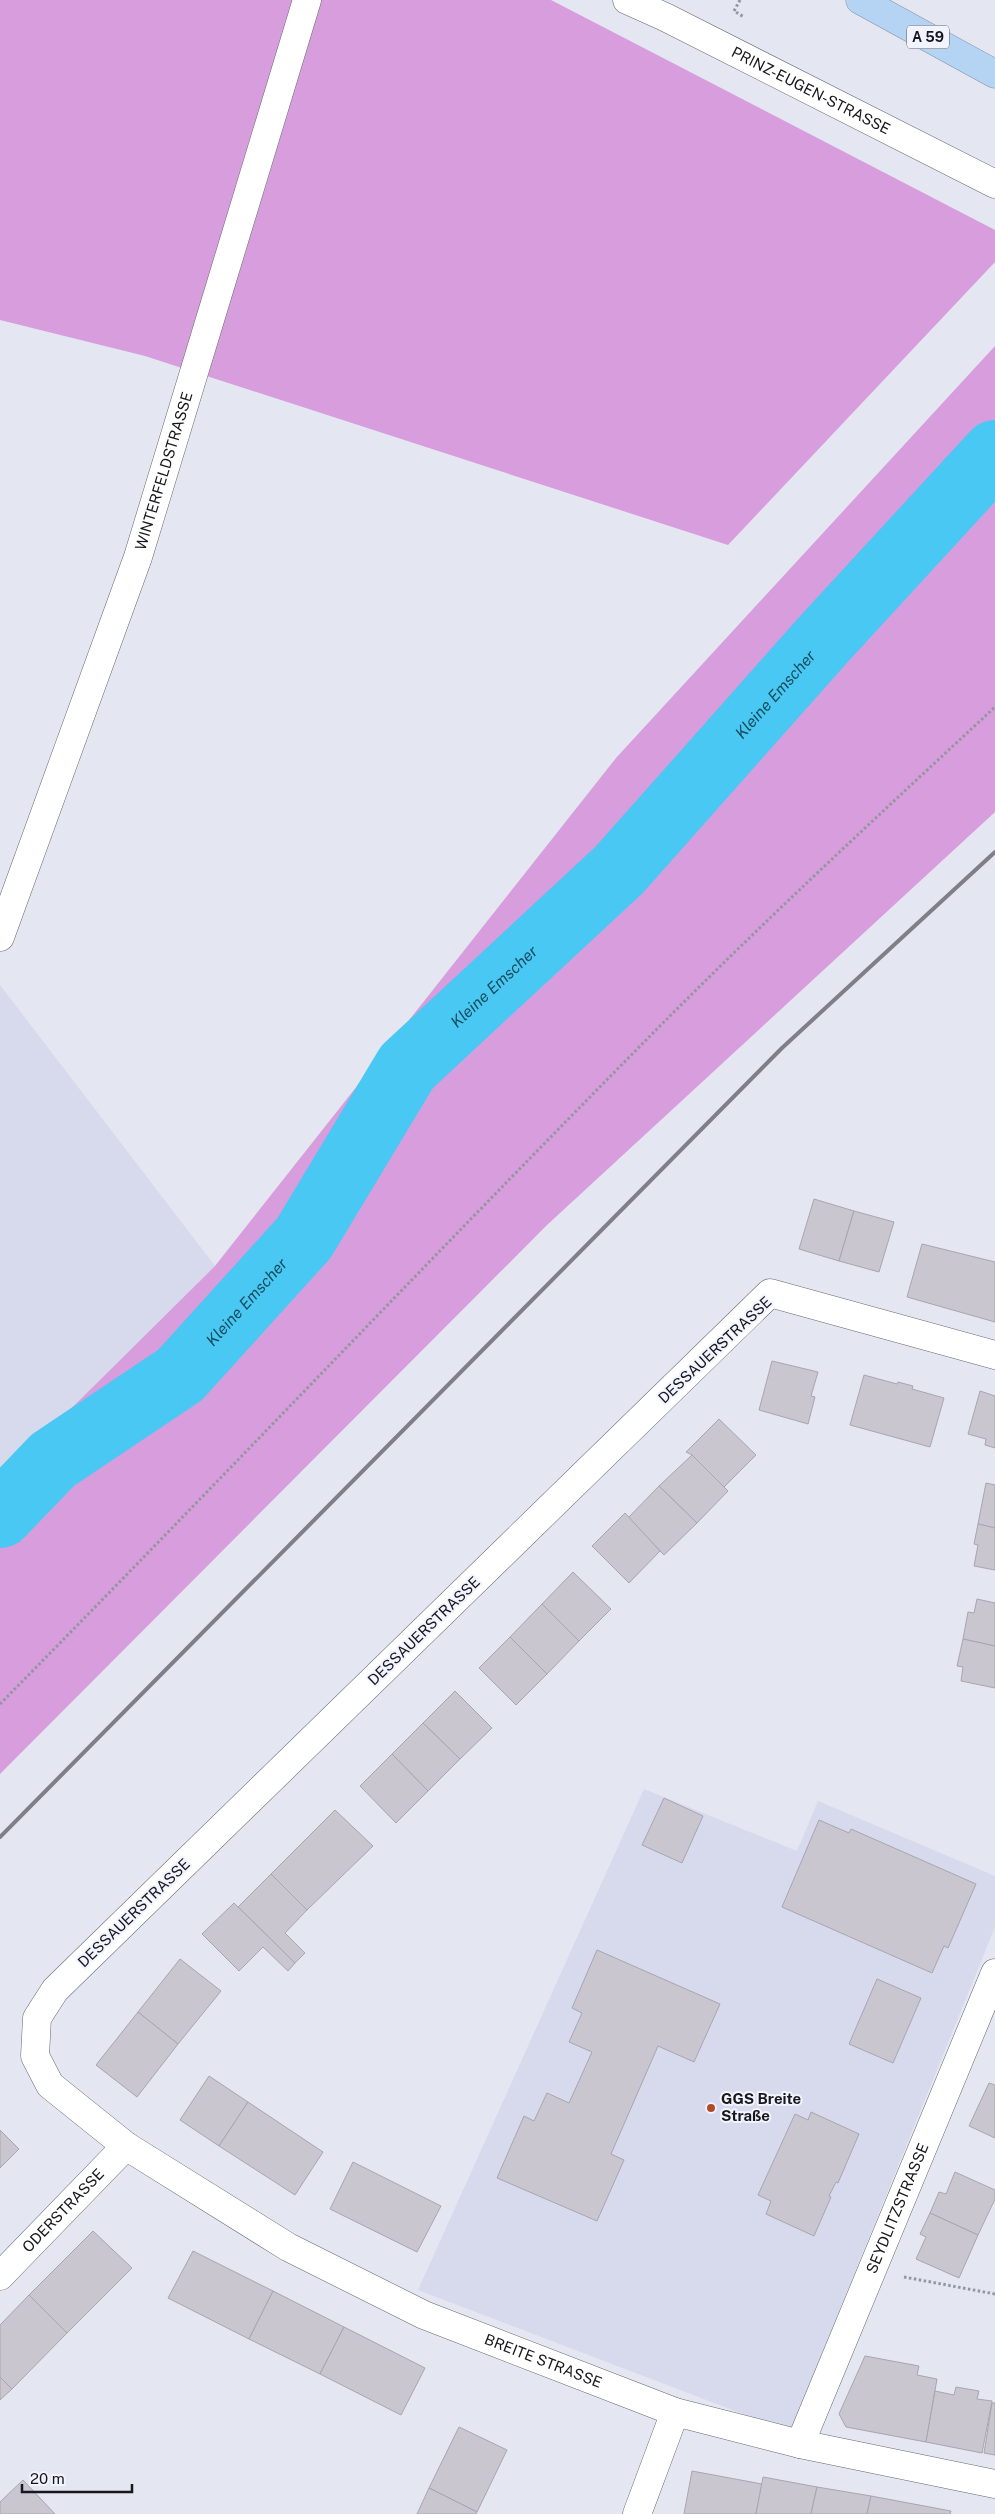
<svg xmlns="http://www.w3.org/2000/svg" width="995" height="2514" viewBox="0 0 995 2514" font-family="'Public Sans',sans-serif">
<style>
.built{fill:#d6daec}
.green{fill:#d79ddc}
.lines{fill:none;stroke-linecap:round;stroke-linejoin:round}
.river{stroke:#48c8f2;stroke-width:66}
.building{fill:#c9c6d0;stroke:#a8a5af}
.street-casing{stroke:#666871;stroke-width:29}
.highway-casing{stroke:#7e92a8;stroke-width:29}
.path{stroke:#94969e;stroke-width:3;stroke-dasharray:2.5 2.5;stroke-linecap:butt}
.street{stroke:#fff;stroke-width:28}
.highway{stroke:#b5d4f4;stroke-width:28}
.rail{stroke:#7f8087;stroke-width:4}
.poi-dot{fill:#b14a25;stroke:#f1f4fe;stroke-width:2}
.labels{text-anchor:middle;stroke-width:4;stroke-linejoin:round;paint-order:stroke}
.shield{fill:#f1f4fe;stroke:#585a5f;stroke-width:1}
.shield-label{font-size:14px;font-weight:bold;fill:#17181b}
.street-label{font-size:15px;fill:#17181b;stroke:#f1f4fe}
.poi-label{font-size:15px;font-weight:bold;fill:#17181b;stroke:#f1f4fe;text-anchor:start}
.water-label{font-size:16px;font-style:italic;fill:#184d5f;stroke:#f1f4fe}
</style>
<rect width="100%" height="100%" fill="#e4e6f1"/>
<g class="built">
<path d="M0,985L215,1266L0,1479Z"/>
<path d="M644,1789L797,1851L818,1801L995,1876V1927L790,2432L418,2290Z"/>
</g>
<g class="green">
<path d="M0,0H551L995,230V262L728,545L145,356L0,320Z"/>
<path d="M995,346V812L547,1225L0,1774V1479L215,1266L616,758Z"/>
</g>
<g class="lines">
<path class="river" id="s1" d="M0,1515L53,1460L180,1375L304,1238L407,1067L619,870L823,640L995,453"/>
</g>
<g class="building">
<path d="M814,1199L854,1211L839,1261L799,1249Z"/>
<path d="M854,1211L894,1222L879,1272L839,1261Z"/>
<path d="M922,1244L995,1262V1322L907,1297Z"/>
<path d="M772,1361L818,1372L811,1396L815,1397L808,1424L759,1410Z"/>
<path d="M864,1375L897,1384L898,1382L913,1386L912,1389L944,1398L930,1447L850,1425Z"/>
<path d="M980,1391L995,1396V1448L985,1445L986,1439L968,1434Z"/>
<path d="M719,1419L756,1455L724,1487L692,1455L686,1452Z"/>
<path d="M692,1455L728,1491L697,1523L659,1486Z"/>
<path d="M986,1483L995,1485V1528L978,1524Z"/>
<path d="M659,1486L697,1523L664,1555L628,1518Z"/>
<path d="M625,1513L660,1551L629,1583L592,1546Z"/>
<path d="M978,1524L995,1528V1570L974,1566L978,1545L974,1544Z"/>
<path d="M573,1572L611,1609L579,1641L542,1604Z"/>
<path d="M977,1599L995,1603V1646L963,1639L968,1612L974,1613Z"/>
<path d="M542,1604L579,1641L547,1674L510,1637Z"/>
<path d="M510,1637L547,1674L516,1705L479,1668Z"/>
<path d="M963,1639L995,1646V1688L961,1681L963,1667L957,1666Z"/>
<path d="M455,1691L492,1728L460,1759L423,1723Z"/>
<path d="M423,1723L460,1759L428,1791L392,1754Z"/>
<path d="M392,1754L428,1791L396,1823L360,1786Z"/>
<path d="M664,1798L703,1816L682,1863L642,1845Z"/>
<path d="M335,1810L373,1846L307,1910L271,1874Z"/>
<path d="M819,1820L849,1833L851,1829L976,1884L948,1948L944,1946L932,1973L782,1907Z"/>
<path d="M271,1874L307,1910L285,1933L305,1953L295,1963L238,1907Z"/>
<path d="M234,1903L295,1963L288,1971L263,1947L239,1971L202,1934Z"/>
<path d="M597,1950L720,2004L694,2062L658,2046L611,2154L624,2160L597,2221L497,2178L524,2116L534,2121L547,2093L569,2103L592,2052L569,2042L582,2013L572,2008Z"/>
<path d="M180,1959L221,1991L178,2044L138,2012Z"/>
<path d="M877,1979L921,1998L893,2063L849,2044Z"/>
<path d="M138,2012L178,2044L137,2097L96,2065Z"/>
<path d="M209,2076L248,2102L219,2146L180,2120Z"/>
<path d="M989,2083L995,2085V2138L969,2126Z"/>
<path d="M248,2102L323,2152L295,2195L219,2146Z"/>
<path d="M811,2112L859,2134L838,2183L836,2182L829,2196L831,2197L814,2236L766,2214L771,2201L758,2195L795,2114L808,2120Z"/>
<path d="M0,2130L19,2149L0,2168Z"/>
<path d="M353,2162L441,2206L417,2252L330,2209Z"/>
<path d="M955,2172L995,2190V2199L978,2235L930,2213L939,2192L946,2194Z"/>
<path d="M930,2213L978,2235L959,2278L916,2259L926,2237L920,2234Z"/>
<path d="M93,2231L132,2268L67,2333L29,2295Z"/>
<path d="M193,2251L273,2291L249,2339L168,2298Z"/>
<path d="M273,2291L344,2327L320,2374L249,2339Z"/>
<path d="M29,2295L67,2333L12,2389L0,2377V2325Z"/>
<path d="M344,2327L425,2368L401,2415L320,2374Z"/>
<path d="M865,2356L919,2366L917,2375L937,2379L926,2442L846,2427L839,2414Z"/>
<path d="M0,2377L12,2389L0,2400Z"/>
<path d="M956,2387L979,2391L977,2399L992,2401L982,2453L926,2442L935,2391L954,2395Z"/>
<path d="M992,2403H995V2455L984,2453Z"/>
<path d="M459,2427L507,2450L477,2512L429,2488Z"/>
<path d="M692,2471L762,2484L756,2514H684Z"/>
<path d="M763,2477L817,2487L811,2514H756Z"/>
<path d="M23,2480L55,2514H0V2502Z"/>
<path d="M817,2487L871,2496L867,2514H811Z"/>
<path d="M429,2488L477,2512L476,2514H417Z"/>
<path d="M871,2496L951,2511L950,2514H867Z"/>
</g>
<g class="lines">
<defs>
<g id="street">
<path id="s2" d="M627,0L665,17L995,184"/>
<path id="s3" d="M0,937L138,557L307,0"/>
<path id="s4" d="M995,1355L770,1293L55,1990L37,2018L35,2056L50,2085L126,2146L288,2247L424,2315L675,2412L800,2444L995,2484"/>
<path id="s5" d="M0,2276L126,2146"/>
<path id="s6" d="M800,2444L995,1973"/>
<path d="M637,2514L675,2412"/>
</g>
<path id="highway" d="M860,0L995,74"/>
</defs>
<use href="#street" class="street-casing"/>
<use href="#highway" class="highway-casing"/>
<g class="path">
<path d="M740,0L734,11L744,17"/>
<path d="M0,1704C221,1480 436,1252 657,1029C766,919 881,813 995,707"/>
<path d="M904,2277L995,2294"/>
</g>
<use href="#street" class="street"/>
<use href="#highway" class="highway"/>
<path class="rail" d="M0,1837L782,1048L995,852"/>
</g>
<circle class="poi-dot" cx="711" cy="2108" r="5"/>
<g class="labels">
<rect class="shield" x="907" y="25.5" width="42" height="23" rx="4"/>
<g class="shield-label">
<text x="928" y="42">A 59</text>
</g>
<g class="street-label">
<text dy="5" stroke="none"><textPath href="#s2" startOffset="205">PRINZ-EUGEN-STRASSE</textPath></text>
<text dy="5" stroke="none"><textPath href="#s3" startOffset="494">WINTERFELDSTRASSE</textPath></text>
<text transform="translate(715 1350) rotate(-43)" y="5">DESSAUERSTRASSE</text>
<text transform="translate(424 1631) rotate(-44)" y="5">DESSAUERSTRASSE</text>
<text transform="translate(134 1913) rotate(-44)" y="5">DESSAUERSTRASSE</text>
<text dy="5" stroke="none"><textPath href="#s6" startOffset="255">SEYDLITZSTRASSE</textPath></text>
<text dy="5" stroke="none"><textPath href="#s5" startOffset="91">ODERSTRASSE</textPath></text>
<text dy="5" stroke="none"><textPath href="#s4" startOffset="1904">BREITE STRASSE</textPath></text>
</g>
<g class="poi-label">
<text x="721" y="2104">GGS Breite<tspan x="721" dy="17">Straße</tspan></text>
</g>
<g class="water-label">
<text dy="6" stroke="none"><textPath href="#s1" startOffset="1138">Kleine Emscher</textPath></text>
<text dy="6" stroke="none"><textPath href="#s1" startOffset="732">Kleine Emscher</textPath></text>
<text dy="6" stroke="none"><textPath href="#s1" startOffset="328">Kleine Emscher</textPath></text>
</g>
</g>
<path d="M22 2484v8h110v-8" fill="none" stroke="#17181b" stroke-width="2.5"/>
<text x="30" y="2484" font-size="15" fill="#17181b" stroke="#f1f4fe" stroke-width="4" paint-order="stroke">20 m</text>
</svg>
